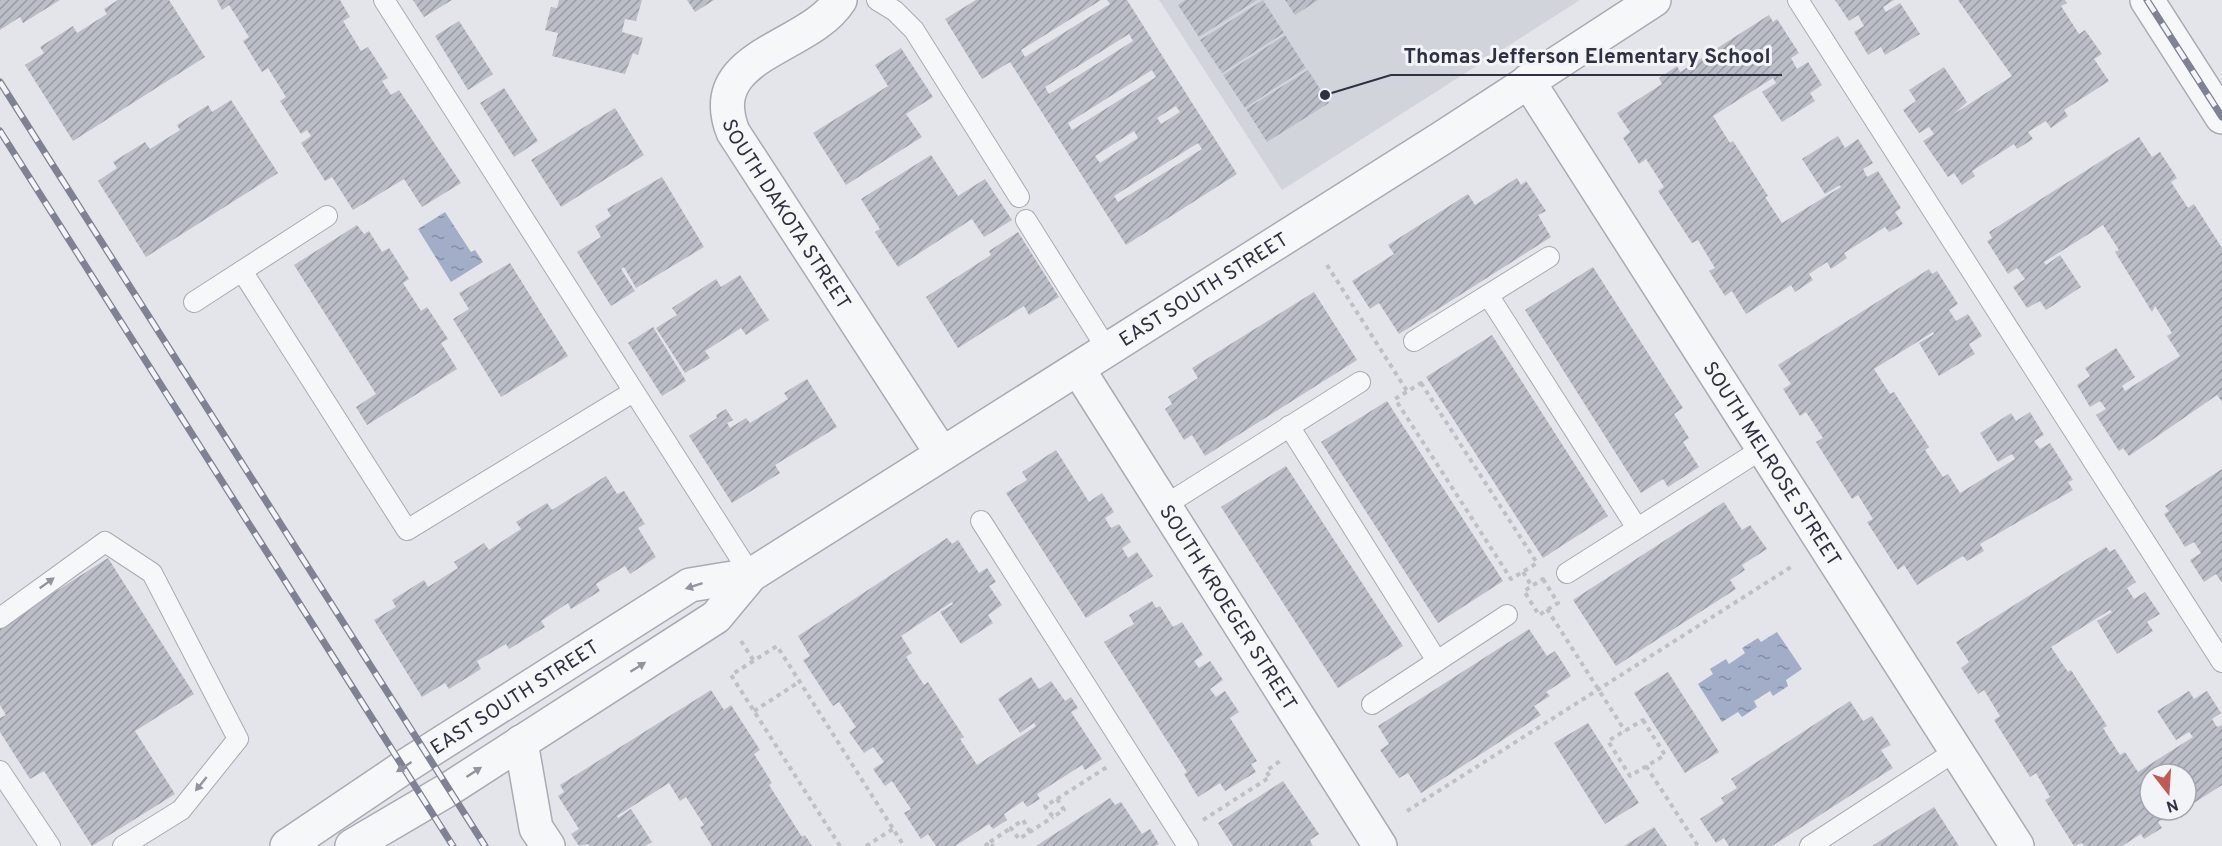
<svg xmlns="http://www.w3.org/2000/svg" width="2222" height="846" viewBox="0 0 2222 846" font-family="Overpass,sans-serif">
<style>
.built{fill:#d2d4dc}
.water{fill:url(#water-ripples)}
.building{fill:url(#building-hatch);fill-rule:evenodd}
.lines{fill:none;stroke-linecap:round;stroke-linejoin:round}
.service-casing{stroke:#a9abb4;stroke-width:22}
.minor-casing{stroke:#a9abb4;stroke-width:36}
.tertiary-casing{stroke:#a9abb4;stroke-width:36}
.path{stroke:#bec0c5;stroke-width:4;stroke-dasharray:4.5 4.5;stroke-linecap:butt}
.service{stroke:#f6f7f9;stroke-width:20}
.minor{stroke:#f6f7f9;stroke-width:33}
.tertiary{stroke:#f6f7f9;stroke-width:33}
.rail-casing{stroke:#7e8293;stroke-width:7}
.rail{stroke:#f3f4f8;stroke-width:4.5;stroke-dasharray:14;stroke-linecap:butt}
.oneway{fill:#92949d}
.labels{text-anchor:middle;stroke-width:6;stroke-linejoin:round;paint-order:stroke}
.street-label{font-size:20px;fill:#2d3141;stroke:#f3f4f8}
.leader{fill:none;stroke:#2d3141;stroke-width:2}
.callout-dot{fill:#2d3141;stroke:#f3f4f8;stroke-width:2}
.callout-label{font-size:21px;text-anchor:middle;font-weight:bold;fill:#2d3141;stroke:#f3f4f8;stroke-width:6;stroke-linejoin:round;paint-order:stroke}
</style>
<defs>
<pattern id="water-ripples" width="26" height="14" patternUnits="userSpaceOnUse" patternTransform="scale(1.5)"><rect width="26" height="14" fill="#a2adc7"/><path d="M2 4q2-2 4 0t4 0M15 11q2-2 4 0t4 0" fill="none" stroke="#848da3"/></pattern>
<pattern id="building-hatch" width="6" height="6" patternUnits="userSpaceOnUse" patternTransform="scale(1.5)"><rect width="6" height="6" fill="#bbbec7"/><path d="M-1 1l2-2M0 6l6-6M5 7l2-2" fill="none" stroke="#989ba3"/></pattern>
</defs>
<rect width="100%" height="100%" fill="#e4e5ea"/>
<path class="built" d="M1159,0H1580L1282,190Z"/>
<g class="water">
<path d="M445,212L471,252L475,250L483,262L451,282L418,229Z"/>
<path d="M1777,632L1802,669L1786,680L1788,686L1773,696L1770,691L1754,701L1757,707L1742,717L1738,712L1722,722L1698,684L1713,674L1710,669L1726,659L1729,664L1745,653L1742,648L1758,638L1761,642Z"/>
</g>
<g class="building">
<path d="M0,0H60L23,23L20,17L0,30Z"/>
<path d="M118,0H169L205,57L73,141L25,65L44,53L40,47L73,26L77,33L107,14L104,9Z"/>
<path d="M217,0H340L350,17L343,21L361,51L368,47L388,78L382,81L391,95L399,90L461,183L422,207L404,179L353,210L332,177L325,181L301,143L311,136L307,130L301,134L280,101L286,97L268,68L262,72L243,41L249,37L229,5L222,10Z"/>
<path d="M413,0H452L424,17Z"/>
<path d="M559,0H642L636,21L625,19L622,32L643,38L638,55L633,53L625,74L552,56L558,33L545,30L551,7L557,8Z"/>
<path d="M687,0H714L695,12Z"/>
<path d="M976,0H1101L1021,50L1025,57L1110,4L1107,0H1127L1237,174L1126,245L1010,62L982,79L945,19ZM1129,34L1133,41L1049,94L1045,87ZM1152,70L1156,77L1072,130L1068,123ZM1176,106L1180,112L1161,124L1157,118ZM1134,131L1138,138L1100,163L1095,156ZM1198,143L1202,149L1118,202L1114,196Z"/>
<path d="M1185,0H1257L1199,37L1178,5Z"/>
<path d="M1263,0L1284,33L1222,73L1200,40Z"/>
<path d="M1285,0H1318L1295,15Z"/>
<path d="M1835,0H1894L1883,7L1886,12L1900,3L1920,34L1885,55L1881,47L1868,55L1854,32L1864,26L1858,15L1849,21Z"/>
<path d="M1958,0H2065L2067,3L2061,6L2079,34L2085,30L2102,54L2094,59L2109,81L2064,110L2068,116L2051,128L2046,121L2028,132L2033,139L2017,149L2014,144L1972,171L1975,176L1962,185L1954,173L1948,177L1923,141L1934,134L1929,127L1919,133L1903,110L1916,101L1909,90L1944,67L1967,102L1954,114L2012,76Z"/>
<path d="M1769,15L1773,22L1777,19L1799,53L1791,58L1797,69L1808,62L1822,85L1810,93L1815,101L1782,122L1762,92L1776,83L1773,78L1713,116L1730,143L1733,141L1768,196L1765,197L1782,223L1841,187L1840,185L1825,194L1802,159L1838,136L1845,148L1858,139L1873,163L1863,169L1867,177L1878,171L1901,208L1895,212L1903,224L1889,232L1885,227L1844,253L1847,258L1831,269L1827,262L1809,274L1813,280L1795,292L1791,285L1746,314L1732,291L1725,296L1709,271L1715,268L1698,240L1692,243L1658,191L1664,187L1646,159L1639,164L1623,138L1630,132L1617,113L1662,84L1659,78L1677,66L1680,72Z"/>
<path d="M459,21L493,74L468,90L435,36Z"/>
<path d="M1285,35L1306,68L1245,108L1223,75Z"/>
<path d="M901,48L933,97L906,114L922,137L846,185L813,133L888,86L875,65Z"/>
<path d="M1308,70L1329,103L1267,142L1246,109Z"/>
<path d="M504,88L538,141L514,157L480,103Z"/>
<path d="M231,100L278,173L146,257L98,181L117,168L113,162L145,142L150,149L180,130L177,125L208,105L212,112Z"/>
<path d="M615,108L644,155L561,207L531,160Z"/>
<path d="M2139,137L2152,157L2160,152L2177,178L2171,182L2188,208L2194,204L2222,248V402L2217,395L2129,456L2123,448L2119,451L2096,415L2106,409L2100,401L2090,407L2077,385L2090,376L2085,368L2116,348L2135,377L2122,386L2125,391L2180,356L2167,336L2172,333L2155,306L2152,312L2115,252L2119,250L2103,225L2044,262L2046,265L2060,255L2081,287L2046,310L2040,301L2027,308L2013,287L2025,279L2017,268L2008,274L1987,241L1992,238L1989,232Z"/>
<path d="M931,155L958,196L985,179L1012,220L984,237L972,219L898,267L875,232L880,229L861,199Z"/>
<path d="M662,177L704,247L636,288L624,267L621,269L635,291L611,306L577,252L601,237L595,226L611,216L607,209Z"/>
<path d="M1517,178L1521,185L1526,181L1546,211L1538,215L1551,237L1399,334L1379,303L1370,309L1352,281L1394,254L1388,245L1468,194L1475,205Z"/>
<path d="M357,225L364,234L369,231L382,252L389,248L409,279L403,283L421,311L427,307L448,339L441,343L457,369L367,425L356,407L376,394L294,265Z"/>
<path d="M1018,232L1059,297L1029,315L1024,306L958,348L926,297L991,255L989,251Z"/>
<path d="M510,263L568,356L501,397L453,319L469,309L459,293Z"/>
<path d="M1593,267L1683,408L1674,414L1689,438L1683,442L1699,467L1668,487L1663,479L1641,493L1525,310Z"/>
<path d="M1929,269L1932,274L1937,271L1958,304L1949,310L1956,321L1968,314L1982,336L1969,344L1975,354L1939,376L1919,343L1934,334L1933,332L1874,369L1890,394L1894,392L1929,447L1925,450L1943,477L1948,474L1960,493L2015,459L2012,454L1998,462L1980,433L2011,413L2016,421L2030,412L2044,435L2034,441L2040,449L2050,443L2073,480L2068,482L2073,490L1980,544L1984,551L1967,561L1963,556L1917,585L1904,565L1898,570L1867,522L1873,519L1858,495L1852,499L1816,442L1823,438L1806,412L1800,416L1783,389L1791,384L1778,365Z"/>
<path d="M740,275L769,320L746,335L741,328L705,351L710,358L685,373L656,328L677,315L672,308L716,279L721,287Z"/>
<path d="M1314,292L1357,360L1205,456L1192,435L1184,440L1165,409L1172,404L1168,397L1198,378L1192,368Z"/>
<path d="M653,327L686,381L662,396L628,343Z"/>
<path d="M1492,335L1608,516L1543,558L1426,377Z"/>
<path d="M807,379L837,427L775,465L780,473L732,503L689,436L717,418L716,415L726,409L733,420L727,423L730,428L746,418L750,423L788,399L784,393Z"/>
<path d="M1387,401L1503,581L1438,623L1321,442Z"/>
<path d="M1056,450L1089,502L1102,493L1114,512L1105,518L1111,528L1119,524L1131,542L1122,548L1128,558L1137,552L1153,576L1086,618L1006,493L1027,480L1022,472Z"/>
<path d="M1286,466L1403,646L1338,688L1221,507Z"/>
<path d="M2222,469V583L2216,574L2204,582L2190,560L2201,553L2194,542L2185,547L2164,514L2169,511L2165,506Z"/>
<path d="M606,476L617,494L624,491L645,524L638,528L656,557L630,574L625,566L596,584L600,591L571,609L568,603L541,621L545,627L509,649L506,644L477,661L481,669L449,689L445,683L422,697L374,620L396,607L392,600L424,580L428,587L458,568L454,562L484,543L489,550L521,529L516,522L547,503L552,510Z"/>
<path d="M1724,502L1742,530L1750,525L1767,549L1742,565L1745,570L1730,580L1736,589L1616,666L1573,600Z"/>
<path d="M947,538L952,544L958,540L979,573L987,568L996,582L989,586L1002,605L988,615L993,623L961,644L940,612L953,604L952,602L901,636L912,653L906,657L924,685L928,682L964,737L960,739L977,765L1036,726L1034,723L1020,733L998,699L1031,677L1039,689L1051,681L1065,701L1071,697L1078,708L1071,712L1102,759L1085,770L1082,765L1037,794L1040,799L1027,807L1023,801L1004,814L1007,820L993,829L989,824L955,846H936L928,834L921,839L904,813L911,809L892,781L885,786L873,769L884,762L873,747L864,753L849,732L856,727L839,702L833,706L803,660L810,656L798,636Z"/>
<path d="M2106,547L2110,552L2115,549L2136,582L2127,588L2134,599L2145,592L2160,614L2147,622L2153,631L2117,654L2097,621L2112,612L2110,610L2051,647L2068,672L2071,670L2107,726L2103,728L2120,755L2125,752L2138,772L2193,737L2189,732L2176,740L2157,711L2189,691L2194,699L2207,691L2221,713L2212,719L2217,727L2222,725V785L2191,805H2186V774H2150V810H2178L2158,822L2162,828L2144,839L2141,834L2122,846H2084L2082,843L2074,846L2045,800L2050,797L2036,773L2030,777L1994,720L2000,716L1984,690L1978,694L1961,668L1969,662L1956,642Z"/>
<path d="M108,558L194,694L135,731L175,794L92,846L44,771L30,779L0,732V718L6,715L0,705V627Z"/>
<path d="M1152,601L1156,608L1160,606L1173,627L1182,622L1203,655L1194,661L1199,668L1210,661L1223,680L1210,689L1216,697L1225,691L1239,712L1230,718L1257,761L1251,764L1256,772L1225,791L1220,783L1198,797L1184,774L1187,772L1104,642L1134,624L1129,615Z"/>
<path d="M1529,629L1547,656L1555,651L1571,676L1546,692L1550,696L1534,706L1541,715L1421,793L1408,773L1399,778L1380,750L1389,744L1378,726Z"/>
<path d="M1668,672L1719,752L1685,773L1634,693Z"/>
<path d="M711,690L724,710L731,705L760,750L754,754L772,783L769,785L802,837L805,835L812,846H712L700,827L704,825L686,797L680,801L669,783L617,816L618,818L631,809L652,842L645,846H589L588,844L579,846L571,834L579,829L558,796L564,792L560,785Z"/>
<path d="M1850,701L1863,721L1872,716L1891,745L1881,750L1893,768L1772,846H1729L1724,838L1716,843L1700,819L1724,803L1721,798L1737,788L1731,779Z"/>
<path d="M1588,723L1639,803L1605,824L1554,743Z"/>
<path d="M1283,781L1319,834L1310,840L1313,846H1233L1218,823Z"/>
<path d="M1110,798L1115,805L1121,802L1142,834L1150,829L1159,844L1155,846H1036Z"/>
<path d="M1934,807L1959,846H1872Z"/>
<path d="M1654,827L1667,846H1624Z"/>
</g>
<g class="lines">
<defs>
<g id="service">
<path d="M384,0L751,575"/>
<path d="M877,0L895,11L914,30L1019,197"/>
<path d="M1798,0L2222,662"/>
<path d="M1026,220L1107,349"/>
<path d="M242,271L407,530L633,392"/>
<path d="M1488,295L1637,528"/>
<path d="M194,302L327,216"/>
<path d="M1414,341L1549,257"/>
<path d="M1289,426L1437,661"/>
<path d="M1164,506L1360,382"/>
<path d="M981,521L1188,846"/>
<path d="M1567,573L1762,449"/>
<path d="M0,618L105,542L152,573L238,739L181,810L123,846"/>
<path d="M1372,704L1507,615"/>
<path d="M0,771L50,846"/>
<path d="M1810,846L1957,750"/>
</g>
<g id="minor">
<path id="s1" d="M840,0C809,50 702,53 733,132L942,454"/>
<path d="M2147,0L2222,117"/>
<path id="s2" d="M1528,81L2017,846"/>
<path id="s3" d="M1078,369L1380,846"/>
<path d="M521,742L536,828L548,846"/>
</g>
<g id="tertiary">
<path id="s4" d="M287,846L404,767L690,585L751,575"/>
<path id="s5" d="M352,846L449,789L716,617L751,575L1442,138L1654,0"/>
</g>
</defs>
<use href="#service" class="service-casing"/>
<use href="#minor" class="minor-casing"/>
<use href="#tertiary" class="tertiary-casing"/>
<g class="path">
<path d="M1327,265L1407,391"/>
<path d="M1421,383L1537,563L1511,579L1395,399Z"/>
<path d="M1523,572L1531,585"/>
<path d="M1543,579L1558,603L1539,615L1524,591Z"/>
<path d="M1547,609L1625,731"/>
<path d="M741,641L754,661"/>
<path d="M754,711L799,682"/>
<path d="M1643,720L1665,755L1630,776L1608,741Z"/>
<path d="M1646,766L1698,846"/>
<path d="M1057,799L1107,767"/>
<path d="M1057,799L1064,810L1053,817L1045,806Z"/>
<path d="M1407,811L1791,567"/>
<path d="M1203,820L1270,777L1266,771L1280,761"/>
<path d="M1030,832L1023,820L1011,828L1019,839L1053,817"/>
<path d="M990,842L1011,828"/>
<path d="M840,846L731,675L777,646L904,846"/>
<path d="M866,846L893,829"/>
<path d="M985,846L990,842L993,846"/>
</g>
<use href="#service" class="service"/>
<use href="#minor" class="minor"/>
<use href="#tertiary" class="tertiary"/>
<defs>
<g id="rail">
<path d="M2147,0L2222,117"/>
<path d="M0,82L485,846"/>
<path d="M0,131L453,846"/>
</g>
</defs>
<use href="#rail" class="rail-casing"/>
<use href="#rail" class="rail"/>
</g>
<defs><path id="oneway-solid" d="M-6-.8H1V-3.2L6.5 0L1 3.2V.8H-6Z" transform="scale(1.5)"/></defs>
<g class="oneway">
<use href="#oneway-solid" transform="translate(47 583) rotate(-36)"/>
<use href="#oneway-solid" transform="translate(694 586) rotate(162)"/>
<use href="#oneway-solid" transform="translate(638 667) rotate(-32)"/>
<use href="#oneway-solid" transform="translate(404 767) rotate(147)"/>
<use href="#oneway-solid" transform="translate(474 772) rotate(-33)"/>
<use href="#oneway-solid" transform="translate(201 784) rotate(129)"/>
</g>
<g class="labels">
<g class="street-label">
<text dy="7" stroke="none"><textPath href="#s1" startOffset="285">SOUTH DAKOTA STREET</textPath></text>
<text dy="7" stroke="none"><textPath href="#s5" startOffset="1020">EAST SOUTH STREET</textPath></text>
<text dy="7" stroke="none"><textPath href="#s2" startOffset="454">SOUTH MELROSE STREET</textPath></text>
<text dy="7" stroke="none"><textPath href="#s3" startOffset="282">SOUTH KROEGER STREET</textPath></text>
<text dy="7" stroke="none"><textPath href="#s4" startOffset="272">EAST SOUTH STREET</textPath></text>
</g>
</g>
<path class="leader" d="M1325 95L1391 75H1782"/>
<circle class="callout-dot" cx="1325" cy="95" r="6"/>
<g class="callout-label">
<text x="1587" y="63">Thomas Jefferson Elementary School</text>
</g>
<g transform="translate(2168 792) rotate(163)"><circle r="28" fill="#f3f4f8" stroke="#a4a6af" stroke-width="1.5"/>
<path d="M0-4.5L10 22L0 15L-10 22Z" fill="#c45855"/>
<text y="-9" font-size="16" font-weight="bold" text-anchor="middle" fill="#2d3141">N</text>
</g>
</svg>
